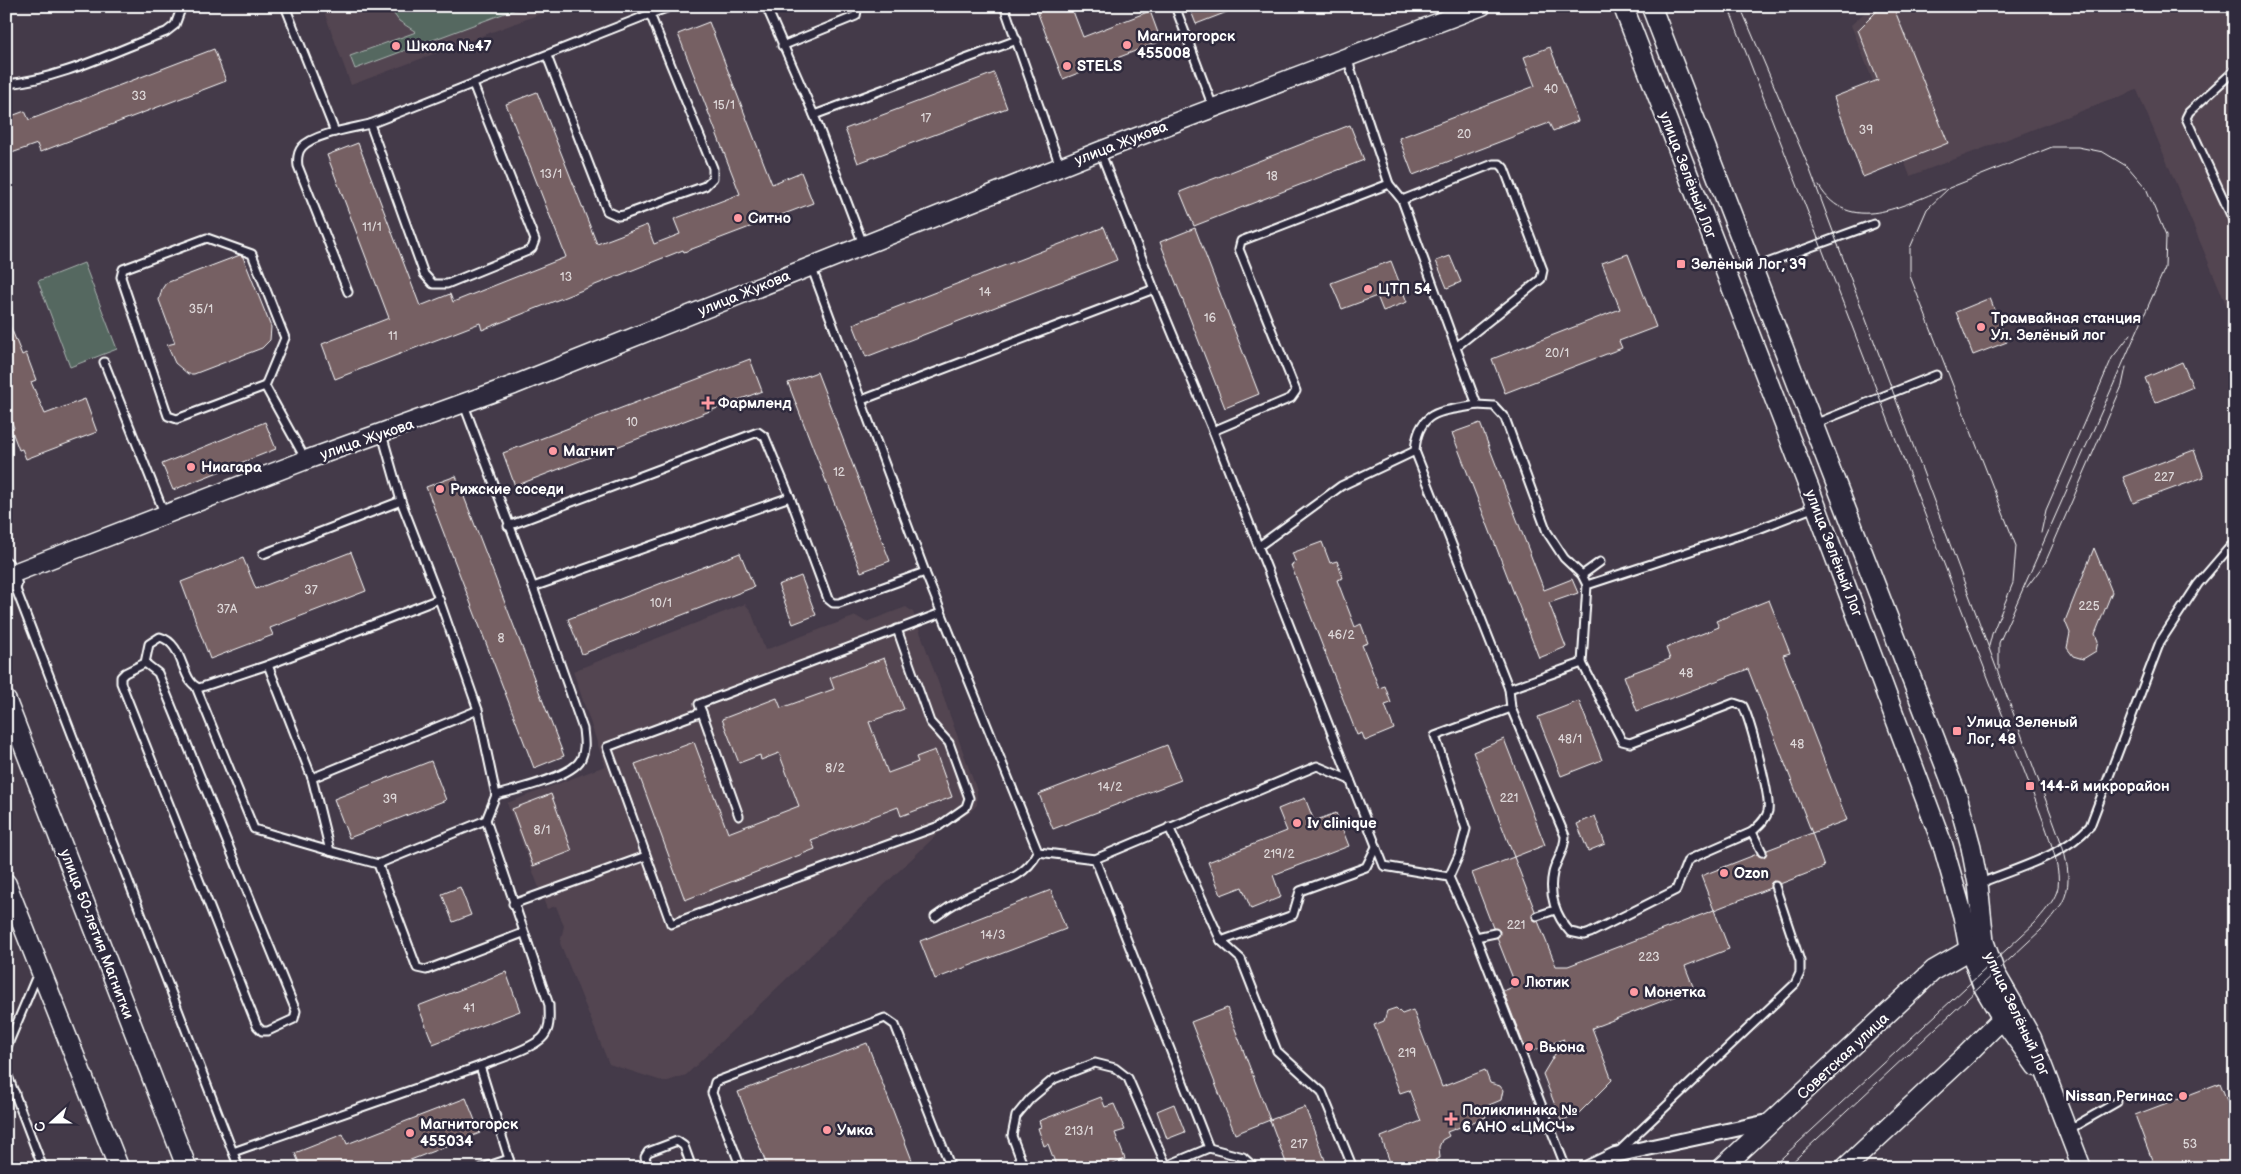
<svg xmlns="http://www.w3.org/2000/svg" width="2241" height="1174" viewBox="0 0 2241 1174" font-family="'Balsamiq Sans',sans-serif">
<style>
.built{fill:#534551}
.green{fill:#546861;stroke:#aab4b0}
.building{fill:#766064;stroke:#fff}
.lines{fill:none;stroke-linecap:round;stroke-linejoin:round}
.service-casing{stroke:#fff;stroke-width:11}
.minor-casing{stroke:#fff;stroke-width:18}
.tertiary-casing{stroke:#fff;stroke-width:21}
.secondary-casing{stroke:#fff;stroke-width:22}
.service{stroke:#2f2a3d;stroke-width:7}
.minor{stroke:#2f2a3d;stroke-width:14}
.tertiary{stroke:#2f2a3d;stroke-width:18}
.secondary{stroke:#2f2a3d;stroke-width:19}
.tram{stroke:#fff;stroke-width:1}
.poi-dot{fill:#ff9aa2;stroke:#2f2a3d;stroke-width:2}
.labels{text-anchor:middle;stroke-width:5;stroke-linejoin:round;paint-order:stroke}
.number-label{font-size:12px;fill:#ddd7d8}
.poi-label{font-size:15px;font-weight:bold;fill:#fff;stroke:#2f2a3d;text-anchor:start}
.street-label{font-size:15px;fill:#fff;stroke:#2f2a3d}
</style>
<rect width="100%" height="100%" fill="#443a49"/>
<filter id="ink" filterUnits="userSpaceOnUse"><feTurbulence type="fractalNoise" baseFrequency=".02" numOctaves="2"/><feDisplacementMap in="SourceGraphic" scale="10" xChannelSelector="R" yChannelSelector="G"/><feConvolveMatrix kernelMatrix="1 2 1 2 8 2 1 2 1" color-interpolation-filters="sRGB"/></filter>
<g filter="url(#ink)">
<g class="built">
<path d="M322,6H561L351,85Z"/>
<path d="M1872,6H2235V326L2137,90L1910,176L1851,25Z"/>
<path d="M745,604L751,611L765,650L856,616L866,622L906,607L913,612L977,791V805L967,815L951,821L686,1075L665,1082L609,1064L560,943L564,926L556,906L547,909L507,803L605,766L573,671Z"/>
</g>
<g class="green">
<path d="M388,6H524L355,69L350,56L416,32L399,21Z"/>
<path d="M84,263L117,349L70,367L38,281Z"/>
</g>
<g class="building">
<path d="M1035,6H1071L1083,37L1150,11L1161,41L1063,79Z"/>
<path d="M1189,6H1240V7L1196,24Z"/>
<path d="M1882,6H1893L1948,143L1863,177L1834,97L1878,80L1858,30Z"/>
<path d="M709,22L772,184L801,172L813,203L684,252L683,250L482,330L480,323L335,379L322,344L389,318L327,155L358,143L420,306L450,294L453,302L566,257L506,104L537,92L597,244L647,225L654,244L680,234L674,219L740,194L678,34Z"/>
<path d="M1550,47L1578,121L1553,131L1549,123L1413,175L1399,138L1535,86L1524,57Z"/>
<path d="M214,49L226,81L40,152L37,144L6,155V118L25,111L29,120Z"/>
<path d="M994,73L1007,108L858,163L845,129Z"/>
<path d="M1350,125L1364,160L1194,226L1180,192Z"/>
<path d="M1104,227L1117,260L866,357L853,324Z"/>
<path d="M1195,228L1259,394L1225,408L1160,242Z"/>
<path d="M1628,254L1656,327L1619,341L1622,348L1505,393L1492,359L1620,309L1602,263Z"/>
<path d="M240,255L243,257L271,327L270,340L262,348L194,374H188L175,363L167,345L175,343L159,300L162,289L166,283Z"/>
<path d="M1450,256L1461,282L1447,288L1436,261Z"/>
<path d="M1391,261L1407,302L1383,311L1377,296L1342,309L1331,283Z"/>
<path d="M1990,298L2007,342L1973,355L1956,312Z"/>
<path d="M7,318L22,355L26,353L36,380L31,382L45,414L85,399L97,432L26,459L22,449L19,450L11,429L14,428L6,406Z"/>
<path d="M750,359L762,391L515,486L503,453Z"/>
<path d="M2182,362L2193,387L2155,403L2145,378Z"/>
<path d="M817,372L890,561L861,572L788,383Z"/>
<path d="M265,422L276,449L173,490L162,464Z"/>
<path d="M1480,423L1544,590L1572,579L1578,593L1549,603L1566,647L1539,658L1452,433Z"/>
<path d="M2194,450L2204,477L2133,503L2123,477Z"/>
<path d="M456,476L564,756L534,768L426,487Z"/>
<path d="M1322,542L1330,563L1337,561L1343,578L1337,580L1355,627L1361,624L1368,643L1362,645L1379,688L1385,686L1391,703L1385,705L1394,729L1365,741L1362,733L1357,735L1291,565L1296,563L1292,553Z"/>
<path d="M2094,548L2112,592L2095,634L2098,641L2096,651L2083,659L2073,656L2067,648L2070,633L2065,621Z"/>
<path d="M351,552L366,591L270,628L273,635L210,659L181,582L243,558L256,589Z"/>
<path d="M740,553L754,587L582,654L568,619Z"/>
<path d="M801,576L816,615L793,624L778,585Z"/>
<path d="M1769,600L1790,653L1783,655L1847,820L1812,833L1748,669L1637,711L1624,676L1670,659L1666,648L1719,627L1716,621Z"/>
<path d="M884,658L904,709L869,722L888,773L918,762L916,757L935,750L952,797L901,816L898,807L811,840L815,849L685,900L635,764L694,742L728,833L799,806L779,753L761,760L760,755L739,763L722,719L777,698L781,708L834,689L830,678Z"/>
<path d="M1579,701L1602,760L1561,776L1538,717Z"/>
<path d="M1504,739L1545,845L1514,857L1473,752Z"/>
<path d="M1167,745L1181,780L1053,829L1039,794Z"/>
<path d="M431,761L446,800L349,838L334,799Z"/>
<path d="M551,794L572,851L533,866L512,809Z"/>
<path d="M1305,798L1314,821L1336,813L1349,846L1273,875L1281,897L1251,909L1242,887L1221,895L1208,862L1287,831L1278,809Z"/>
<path d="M1595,816L1605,844L1588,851L1577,824Z"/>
<path d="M1812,833L1824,867L1780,884L1773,881L1770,888L1714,910L1701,876L1757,854L1764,857L1767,850Z"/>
<path d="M1514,857L1535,911L1532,918L1538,921L1556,966H1568L1714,910L1729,949L1685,966L1694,989L1592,1028L1612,1080L1579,1113L1561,1121L1543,1074L1564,1039L1527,1053L1503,991L1516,986L1497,938L1500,931L1493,928L1472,873Z"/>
<path d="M460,887L471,915L453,922L442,894Z"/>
<path d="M1051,890L1066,929L935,979L920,941Z"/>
<path d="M506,972L520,1011L433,1044L418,1006Z"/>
<path d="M1227,1008L1270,1120L1235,1134L1191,1022Z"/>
<path d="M1396,1008L1402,1014L1413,1010L1442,1087L1485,1070L1490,1083L1500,1086L1503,1090L1501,1100L1482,1108L1486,1117L1447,1132L1449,1136L1442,1140L1439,1147L1440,1158L1435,1160L1439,1168H1392L1381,1137L1421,1121L1409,1090L1400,1093L1374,1025L1384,1021L1387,1011Z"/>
<path d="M867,1043L915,1168H768L738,1092Z"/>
<path d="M2220,1083L2235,1121V1168H2155L2135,1115Z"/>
<path d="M1101,1097L1105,1107L1114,1104L1125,1130L1115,1133L1125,1159L1104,1168H1057L1048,1144L1044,1146L1038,1128L1041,1127L1039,1121Z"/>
<path d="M466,1098L480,1133L390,1168H301L295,1153L343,1134L347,1144Z"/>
<path d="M1174,1104L1185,1132L1167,1139L1157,1111Z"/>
<path d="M1305,1107L1328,1168H1288L1270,1120Z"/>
</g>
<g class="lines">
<defs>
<g id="service">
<path d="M285,6L335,132"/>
<path d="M766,6L814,115"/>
<path d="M1004,6L1060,166"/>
<path d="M1175,6L1213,107"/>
<path d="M782,46L856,16L858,6"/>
<path d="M547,56L607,211L618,216L624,215L705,186L713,178V168L650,14L672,6"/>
<path d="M2235,70L2189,112L2186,118L2235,224"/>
<path d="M6,84C61,79 115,51 166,32L175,25L182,6"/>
<path d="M370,124L424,274L433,284H447L528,251L532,248L535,240L473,84"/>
<path d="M1389,184L1402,200L1477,405L1494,406L1505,418L1547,532L1564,558L1582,575L1587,585"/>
<path d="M1402,200L1493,164H1500L1504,168L1543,270L1541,279L1456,347"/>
<path d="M863,244L814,115L1017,40"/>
<path d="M1753,268L1874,224"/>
<path d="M1154,289L1213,431L1384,866L1449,877L1476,937L1566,1168"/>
<path d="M348,292L298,166C297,159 297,153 302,147C313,134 354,128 370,124L650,14"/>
<path d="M104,362L165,515"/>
<path d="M265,386L177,419L168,416L121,277L123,269L207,238L252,254L285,338L265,386L306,460"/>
<path d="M862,400L1154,289L1100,151"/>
<path d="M1477,405C1443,412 1418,408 1415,451L1509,689L1582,663"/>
<path d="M1814,424L1936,375"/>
<path d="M1213,431L1291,398L1296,391L1239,249L1241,241L1389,184L1347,58"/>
<path d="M382,434L401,501L439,599L478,710L496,795C515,790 572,777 581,759C586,749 584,739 583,729L533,587L464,405"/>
<path d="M790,497L828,599L833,603H839L925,572L811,266"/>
<path d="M508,526L758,432L765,437L790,497L533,587"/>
<path d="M1259,546L1341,486L1415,451"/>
<path d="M263,554L401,501"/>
<path d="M925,572L1038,852L1095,859L1209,1148"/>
<path d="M1582,575L1600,562"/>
<path d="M14,584L239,1168"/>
<path d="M145,663L158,673L296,1011L294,1019L268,1031H262L257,1026L121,683V677L125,673L145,663L149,644L160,637C185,644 180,681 199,688L268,665L439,599"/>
<path d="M268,665L312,778L330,851L378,864L417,968L426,970L523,933"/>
<path d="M196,687L254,829L330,851"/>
<path d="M1511,708L1565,836C1565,851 1556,860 1553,873C1548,895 1556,916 1570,932L1584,935L1590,933L1676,890L1687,862L1690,859L1752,832"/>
<path d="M702,712L607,747L671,924L939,826L966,807L969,798L949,743L930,722L897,629"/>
<path d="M312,778L478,710"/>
<path d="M739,816L699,704L941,613"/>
<path d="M486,820L549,1005C549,1015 551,1027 544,1036C535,1048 496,1060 480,1066L509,1159"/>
<path d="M1169,827L1221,941L1241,959L1277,1051L1322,1092L1353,1168"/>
<path d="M1762,852L1752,832C1759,825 1766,820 1768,811C1771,797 1750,720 1743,706L1734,703L1630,743L1622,741L1582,663L1587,585L1761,528L1815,507"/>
<path d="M1095,859L1317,766L1350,780"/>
<path d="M378,864L486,820L496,795"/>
<path d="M1449,877L1459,855L1466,829L1435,736L1511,708L1509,689"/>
<path d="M1978,884C2016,868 2062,857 2090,826L2160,642L2198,584L2235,541"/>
<path d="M513,904L646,856"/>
<path d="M1537,916L1555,910"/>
<path d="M935,917C943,911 952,905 961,900C989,884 1023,883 1038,852"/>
<path d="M1476,937L1495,933"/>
<path d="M1221,941L1293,915L1300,891L1366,867L1376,847"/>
<path d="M6,1049L38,973"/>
<path d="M6,1071L43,1168"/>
<path d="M6,1096L15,1093"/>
<path d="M2068,1130L2117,1102"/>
<path d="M1619,1151L1795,984L1800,973V961L1775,886"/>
<path d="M233,1152L480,1066"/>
<path d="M482,1168L509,1159L512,1168"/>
<path d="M648,1168L645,1157L648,1152L677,1141L684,1146L692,1168"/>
<path d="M741,1168L712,1093L715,1082L885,1018L895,1025L951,1168"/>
<path d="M1024,1168L1012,1136L1016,1116L1030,1099L1054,1079L1095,1063L1115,1068L1128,1078L1166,1165"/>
<path d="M1161,1168L1209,1148L1243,1157L1255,1168"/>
</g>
<g id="minor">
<path d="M6,565L14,584"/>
<path d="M1588,1168L1615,1155L1773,1121"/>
</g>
<g id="tertiary">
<path d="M6,576L306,460L514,385L1100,151L1482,6"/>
<path d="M1969,948L1982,985L2002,1019L2036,1067"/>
<path d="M2013,1004L2032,1038L2082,1168"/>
</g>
<g id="secondary">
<path d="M1623,6L1816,506L1943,846L1963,916L1969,948"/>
<path d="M1651,6L1957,796L1971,847L1978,884L1984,942L1995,973L2013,1004L2002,1019L1966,1055L1845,1168"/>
<path d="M6,700L187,1168"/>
<path d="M6,883L119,1168"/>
<path d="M1722,1168L1934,970L1981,943"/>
</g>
</defs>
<use href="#service" class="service-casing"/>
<use href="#minor" class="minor-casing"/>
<use href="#tertiary" class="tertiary-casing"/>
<use href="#secondary" class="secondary-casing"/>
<use href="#service" class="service"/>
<use href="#minor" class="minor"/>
<use href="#tertiary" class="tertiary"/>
<use href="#secondary" class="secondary"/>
<g class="tram">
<path d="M1728,6L2030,786C2038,809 2065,868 2057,891C2053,903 2043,913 2035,923L1771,1168"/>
<path d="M1740,6L1810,170L2051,814C2061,843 2079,880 2059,908C2054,916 2047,923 2042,929L1786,1168"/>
<path d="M1819,186C1849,236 1903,205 1944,189"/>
<path d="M2041,533L2046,510L2112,358L2131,334"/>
<path d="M2027,587L2045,563L2122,386L2126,367"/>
<path d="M1989,646L1992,634L2013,583L2016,546L1910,276V248L1927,209L1949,188L2052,147H2078L2103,152L2128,167L2146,188L2166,236L2165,268L1999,643V669"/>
</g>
</g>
</g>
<g class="poi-dot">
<circle cx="1127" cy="45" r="5"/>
<circle cx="396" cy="46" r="5"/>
<circle cx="1067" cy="66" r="5"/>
<circle cx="738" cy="218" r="5"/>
<rect x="1676" y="259" width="10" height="10" rx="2.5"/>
<circle cx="1368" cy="289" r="5"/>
<circle cx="1981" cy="327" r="5"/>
<path d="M705.5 395.5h5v5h5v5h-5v5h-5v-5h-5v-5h5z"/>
<circle cx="553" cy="451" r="5"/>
<circle cx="191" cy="467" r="5"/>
<circle cx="440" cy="489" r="5"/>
<rect x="1952" y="726" width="10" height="10" rx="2.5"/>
<rect x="2025" y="781" width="10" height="10" rx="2.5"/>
<circle cx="1297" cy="823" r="5"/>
<circle cx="1724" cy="873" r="5"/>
<circle cx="1515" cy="982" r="5"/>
<circle cx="1634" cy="992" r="5"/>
<circle cx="1529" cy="1047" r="5"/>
<circle cx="2183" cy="1096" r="5"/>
<path d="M1448.5 1111.5h5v5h5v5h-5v5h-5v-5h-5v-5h5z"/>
<circle cx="827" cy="1130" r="5"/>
<circle cx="410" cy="1133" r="5"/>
</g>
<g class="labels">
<g class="number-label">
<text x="1551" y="93">40</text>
<text x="139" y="100">33</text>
<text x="724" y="109">15/1</text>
<text x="926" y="122">17</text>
<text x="1866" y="134">39</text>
<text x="1464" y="138">20</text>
<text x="551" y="178">13/1</text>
<text x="1272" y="180">18</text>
<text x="372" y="231">11/1</text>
<text x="566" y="281">13</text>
<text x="985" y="296">14</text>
<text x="201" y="313">35/1</text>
<text x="1210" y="322">16</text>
<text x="393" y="340">11</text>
<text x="1557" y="357">20/1</text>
<text x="632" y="426">10</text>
<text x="839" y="476">12</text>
<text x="2164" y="481">227</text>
<text x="311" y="594">37</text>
<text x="661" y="607">10/1</text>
<text x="2089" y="610">225</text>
<text x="227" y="613">37А</text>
<text x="1341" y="639">46/2</text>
<text x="501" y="642">8</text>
<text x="1686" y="677">48</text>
<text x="1570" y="743">48/1</text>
<text x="1797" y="748">48</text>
<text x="835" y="772">8/2</text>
<text x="1110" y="791">14/2</text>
<text x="1509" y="802">221</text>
<text x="390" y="803">39</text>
<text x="542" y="834">8/1</text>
<text x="1279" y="858">219/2</text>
<text x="1516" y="929">221</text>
<text x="993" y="939">14/3</text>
<text x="1649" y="961">223</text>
<text x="469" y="1012">41</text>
<text x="1407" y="1057">219</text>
<text x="1079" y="1135">213/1</text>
<text x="1299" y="1148">217</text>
<text x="2190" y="1148">53</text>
</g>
<g class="poi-label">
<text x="1137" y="41">Магнитогорск<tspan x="1137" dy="17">455008</tspan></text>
<text x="406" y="51">Школа №47</text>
<text x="1077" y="71">STELS</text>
<text x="748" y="223">Ситно</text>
<text x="1691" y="269">Зелёный Лог, 39</text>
<text x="1378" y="294">ЦТП 54</text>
<text x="1991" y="323">Трамвайная станция<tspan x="1991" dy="17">Ул. Зелёный лог</tspan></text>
<text x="718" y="408">Фармленд</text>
<text x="563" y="456">Магнит</text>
<text x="201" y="472">Ниагара</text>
<text x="450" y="494">Рижские соседи</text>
<text x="1967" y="727">Улица Зеленый<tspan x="1967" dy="17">Лог, 48</tspan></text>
<text x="2040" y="791">144-й микрорайон</text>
<text x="1307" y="828">Iv clinique</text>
<text x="1734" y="878">Ozon</text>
<text x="1525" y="987">Лютик</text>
<text x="1644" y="997">Монетка</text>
<text x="1539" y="1052">Вьюна</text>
<text x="2173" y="1101" text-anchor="end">Nissan Регинас</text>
<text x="1462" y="1115">Поликлиника №<tspan x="1462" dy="17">6 АНО «ЦМСЧ»</tspan></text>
<text x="420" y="1129">Магнитогорск<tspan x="420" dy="17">455034</tspan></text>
<text x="837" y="1135">Умка</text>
</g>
<g class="street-label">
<text transform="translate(1121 143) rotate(-21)" y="5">улица Жукова</text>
<text transform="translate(1688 175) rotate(69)" y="5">улица Зелёный Лог</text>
<text transform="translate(744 293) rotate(-22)" y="5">улица Жукова</text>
<text transform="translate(367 439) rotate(-19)" y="5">улица Жукова</text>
<text transform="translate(1834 553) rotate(69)" y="5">улица Зелёный Лог</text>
<text transform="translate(97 934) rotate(69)" y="5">улица 50-летия Магнитки</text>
<text transform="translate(2017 1014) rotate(65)" y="5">улица Зелёный Лог</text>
<text transform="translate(1843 1056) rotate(-43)" y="5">Советская улица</text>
</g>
</g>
<rect width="2241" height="1174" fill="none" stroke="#2f2a3d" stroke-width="25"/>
<rect x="12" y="12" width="2216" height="1149" fill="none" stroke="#fff" stroke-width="2" filter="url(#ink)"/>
<g transform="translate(52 1122) rotate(249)" stroke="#2f2a3d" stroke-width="4" paint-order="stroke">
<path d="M0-4L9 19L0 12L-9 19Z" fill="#ffffff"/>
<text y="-8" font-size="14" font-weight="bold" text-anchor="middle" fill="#ffffff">С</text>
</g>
</svg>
